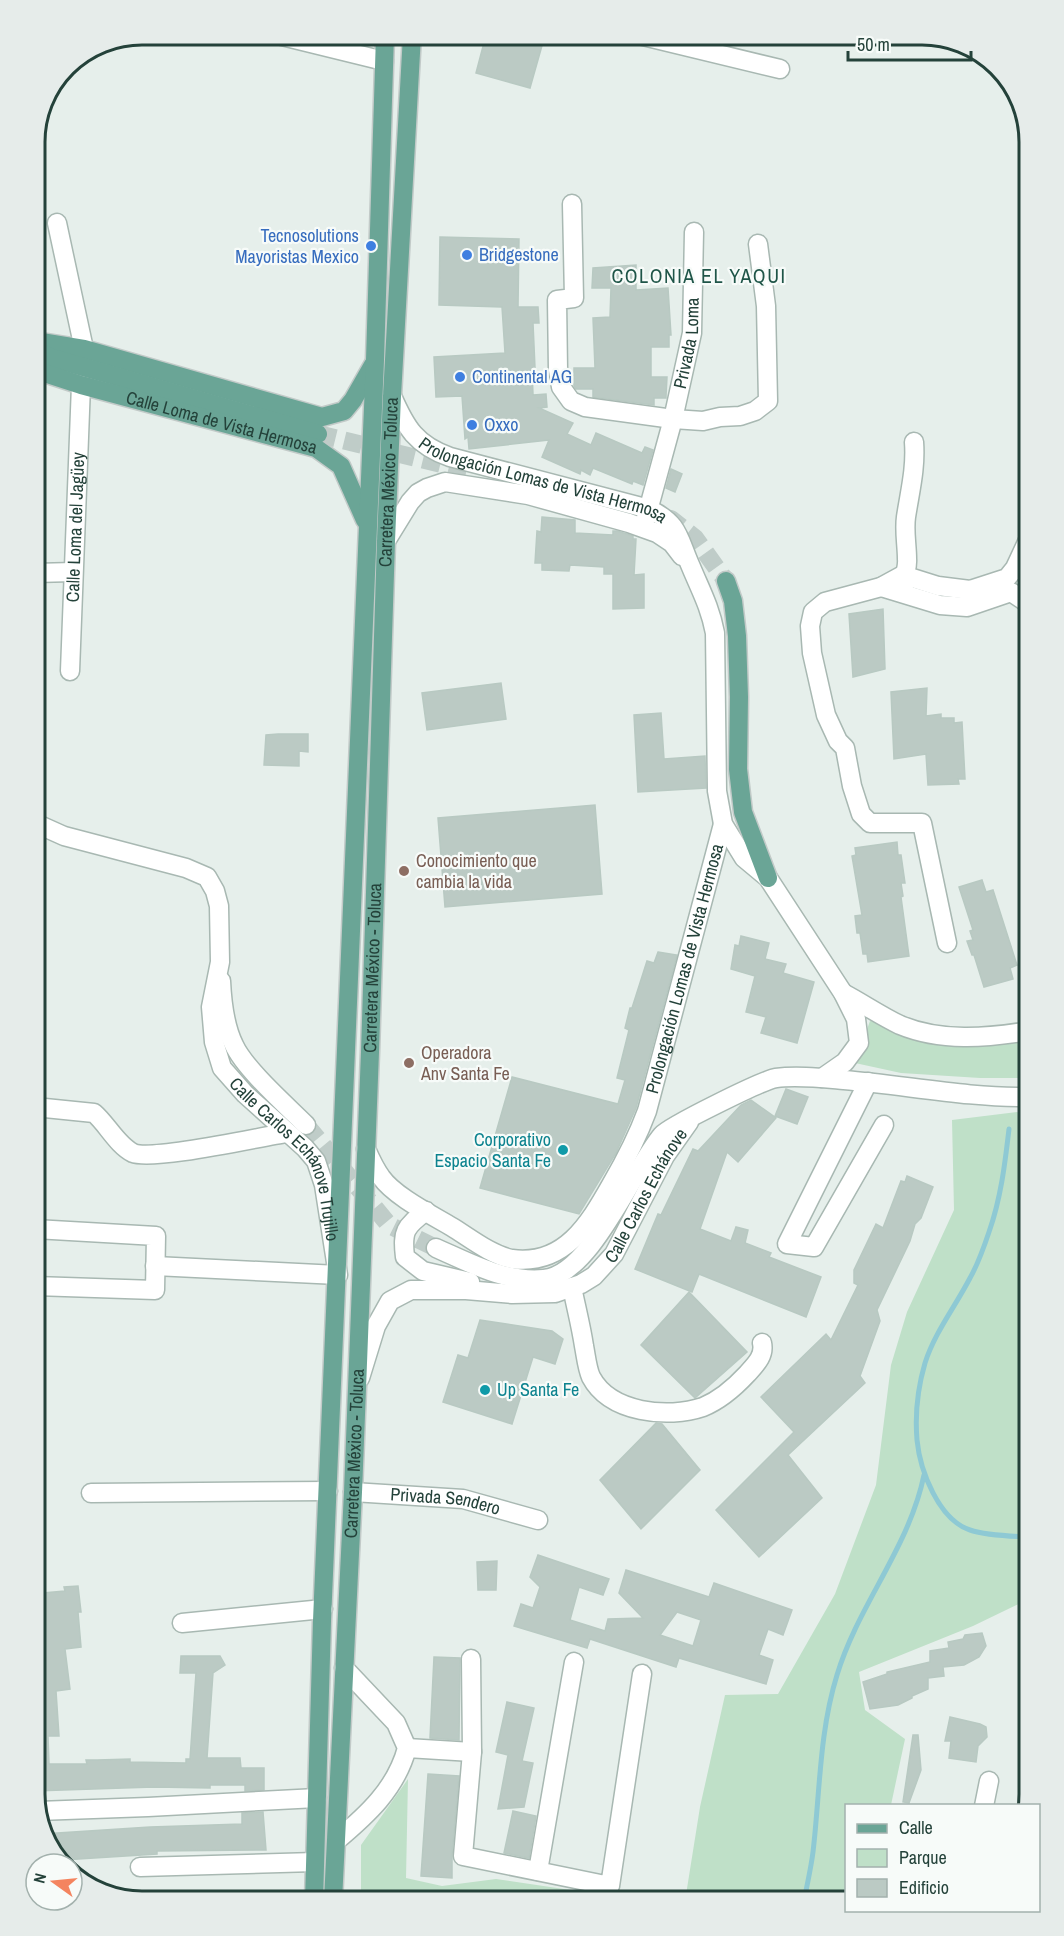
<svg xmlns="http://www.w3.org/2000/svg" width="1064" height="1936" viewBox="0 0 1064 1936" font-family="'Archivo Narrow',sans-serif">
<style>
.green{fill:#bfe0c8}
.lines{fill:none;stroke-linecap:round;stroke-linejoin:round}
.stream{stroke:#8ec9d4;stroke-width:5}
.building{fill:#bbcac4;stroke:#b8c9c2;stroke-width:1.5;fill-rule:evenodd}
.minor-tunnel{stroke:#bfccc8;stroke-width:18;stroke-dasharray:18 9;stroke-linecap:butt}
.major-tunnel{stroke:#bfccc8;stroke-width:18;stroke-dasharray:18 9;stroke-linecap:butt}
.minor-casing{stroke:#a8b8b2;stroke-width:21}
.major-casing{stroke:#c2cac8;stroke-width:21}
.minor{stroke:#fff;stroke-width:18}
.major{stroke:#6aa596;stroke-width:18}
.shop-dot{fill:#3f7fe0;stroke:#f7fbf9;stroke-width:2}
.education-dot{fill:#8d6e63;stroke:#f7fbf9;stroke-width:2}
.culture-dot{fill:#0f9aa8;stroke:#f7fbf9;stroke-width:2}
.labels{text-anchor:middle;stroke-width:4.5;stroke-linejoin:round;paint-order:stroke}
.shop-label{font-size:18px;fill:#366cbe;stroke:#f7fbf9;text-anchor:start}
.street-label{font-size:18px;fill:#24423a;stroke:#f7fbf9}
.education-label{font-size:18px;fill:#785e54;stroke:#f7fbf9;text-anchor:start}
.culture-label{font-size:18px;fill:#0d838f;stroke:#f7fbf9;text-anchor:end}
.neighbourhood-label{font-size:20px;letter-spacing:1.5px;fill:#1f5548;stroke:#f7fbf9}
.rim{fill:none;stroke:#24423a;stroke-width:3}
</style>
<rect width="100%" height="100%" fill="#e6efeb"/>
<g class="green">
<path d="M870,1021L1008,1043L1029,1039V1078H980L901,1073L855,1063Z"/>
<path d="M1017,1112L1029,1116V1599L973,1626L859,1672L865,1710L905,1739L891,1805L846,1806V1901H685L700,1807L725,1695L778,1694L835,1594L876,1485L891,1365L907,1312L954,1210L952,1120Z"/>
<path d="M408,1779L406,1878L442,1886L496,1879L645,1901H361V1845Z"/>
</g>
<g class="lines">
<g class="stream">
<path d="M1009,1129C1005,1163 1001,1198 989,1232C984,1247 978,1264 970,1278C955,1307 935,1332 925,1363C918,1387 915,1416 917,1440C920,1471 939,1520 970,1530C988,1536 1011,1536 1029,1537"/>
<path d="M804,1901C807,1885 811,1868 813,1852C820,1793 819,1733 837,1675C858,1605 909,1548 924,1475"/>
</g>
</g>
<g class="building">
<path d="M486,35H545L530,88L476,73Z"/>
<path d="M440,237L519,239L518,307H538L539,323H533L535,368H532L533,395L546,394L547,407L539,408L573,423L567,434L591,445L596,433L642,453L645,447L653,450L643,485L633,481L632,484L593,468L590,475L581,470L580,474L542,457L549,440L469,449L468,437L465,439L462,396L436,397L434,357L505,353L502,307L439,305Z"/>
<path d="M636,265V290L668,288L671,335H669V347H651V377H667L666,396V398H654V405L593,397V389H576L574,386V368H595L593,318L610,317L611,288H592L593,268Z"/>
<path d="M671,469L682,474L675,492L666,488Z"/>
<path d="M542,517L575,520V533L613,535V531H617L633,536V539H636L634,575L644,574V608L613,609V574H604V567L570,565L569,571L542,570V563H535L537,531L541,532Z"/>
<path d="M883,609L885,669L853,677L849,614Z"/>
<path d="M501,683L506,719L427,730L422,693Z"/>
<path d="M927,688L926,716L941,714V718H954V723L962,722L965,779H958L959,784L928,785L926,754L894,759L891,692Z"/>
<path d="M661,713L664,759L705,756L706,788L638,792L634,715Z"/>
<path d="M278,734H308V752L299,751V766L264,765L266,735Z"/>
<path d="M595,805L602,894L445,907L438,818Z"/>
<path d="M897,842L898,855H901L905,883H901L903,896L901,897L909,956L868,962L867,954H863L860,933H857L855,916L862,915L852,856L856,855L855,848Z"/>
<path d="M982,880L986,892L993,890L1017,965L1010,968L1013,979L984,987L974,955H972L967,941L973,940L970,931L973,930L959,887Z"/>
<path d="M741,936L769,943L765,959L786,964L783,973L814,982L797,1043L761,1033L766,1017L746,1012L755,976L731,969L735,945L739,946Z"/>
<path d="M658,952L677,955L636,1108L616,1153L579,1214L480,1188L512,1077L618,1104L625,1080L617,1078L629,1030L625,1028L630,1008H632L647,961L654,963Z"/>
<path d="M786,1089L808,1097L797,1124L775,1116Z"/>
<path d="M751,1100L776,1118L738,1162L727,1152L700,1229L731,1241L736,1227L748,1230L745,1243L771,1253L769,1257L821,1277L806,1317L699,1274L692,1292L635,1269L658,1214L661,1215L693,1149L698,1151L741,1105Z"/>
<path d="M907,1176L933,1187L921,1218L915,1224L910,1241L877,1310L880,1321L860,1376L865,1383L788,1455L822,1498L759,1557L716,1510L794,1432L761,1397L826,1334L831,1340L858,1285L854,1283V1270L876,1224L883,1228L901,1181L905,1182Z"/>
<path d="M689,1292L747,1352L695,1398L641,1345Z"/>
<path d="M480,1320L552,1331L563,1339L555,1364L533,1357L512,1424L443,1402L458,1355L468,1358Z"/>
<path d="M656,1423L662,1424L700,1470L641,1529L600,1480Z"/>
<path d="M538,1555L609,1579L603,1595L579,1587L570,1620L605,1631L608,1619L643,1618L619,1593L626,1570L709,1597L714,1583L792,1610L783,1635L768,1629L759,1655L773,1660L766,1684L679,1658L676,1667L590,1639L587,1648L514,1626L521,1604L533,1608L540,1587L530,1577ZM677,1612L701,1620L693,1646L660,1635Z"/>
<path d="M497,1561L496,1590H478L477,1562Z"/>
<path d="M78,1586L81,1612H78L81,1647L65,1649L70,1689L56,1691L59,1736H48L49,1764H87L86,1760H97L130,1759V1762L186,1763V1759H190L196,1673H180L181,1656H220L225,1665L213,1673L207,1758H240L241,1768H264V1790L245,1791V1785H210V1788L154,1787L34,1791V1765L36,1764L35,1667L44,1666L40,1618L45,1617L43,1593L65,1591L64,1587Z"/>
<path d="M982,1633L986,1646L979,1657L964,1665L943,1667L944,1676L928,1678V1689L912,1696V1698L898,1705L870,1709L863,1682L887,1674V1672L930,1662V1651L949,1648L948,1642L963,1639L965,1635Z"/>
<path d="M434,1657L460,1658L459,1740L430,1738Z"/>
<path d="M507,1702L534,1708L522,1761L533,1763L524,1807L498,1809L508,1755L496,1752Z"/>
<path d="M950,1717L980,1724L986,1727L987,1737L978,1746L976,1762L949,1758L951,1741H945Z"/>
<path d="M913,1735H918L921,1770L909,1803L903,1802Z"/>
<path d="M428,1774L459,1776L452,1855V1878L421,1876Z"/>
<path d="M513,1811L536,1816L529,1858L504,1853Z"/>
<path d="M263,1812L266,1850L157,1851V1854L63,1860L43,1834L150,1827L242,1824V1813Z"/>
</g>
<g class="lines">
<path class="minor-tunnel" d="M306,1125L389,1225L436,1248"/>
<g class="major-tunnel">
<path d="M318,434L470,471"/>
<path d="M666,518L671,519L695,538L726,581"/>
</g>
<defs>
<g id="minor">
<path d="M278,35L384,61"/>
<path d="M639,35L780,69"/>
<path d="M572,204L574,298L557,300L558,370L561,387L571,401L585,407L673,419L703,421L720,417L740,416L755,411L768,401L766,306L758,244"/>
<path d="M57,223L84,349"/>
<path id="s1" d="M392,396C406,428 416,445 450,457L649,509C680,524 678,538 691,567C701,591 710,607 715,633L717,791L723,824L744,858L768,878L843,993L856,1019L859,1043L845,1062L822,1078"/>
<path id="s2" d="M646,518L673,419L692,333L694,232"/>
<path d="M386,541L410,502L418,493L427,488L445,482L528,495L629,523L657,533L672,543L682,556"/>
<path d="M35,573L73,572"/>
<path d="M881,587L940,605L967,607L1011,592L1029,604"/>
<path d="M904,587C903,577 908,568 907,559C907,545 904,531 906,517C910,491 916,468 914,442"/>
<path id="s3" d="M70,671L81,385"/>
<path id="s4" d="M35,823L64,836L186,868L207,877L215,891L219,906L220,962L211,1007L214,1042L222,1068L245,1094L305,1148L316,1161L324,1185L338,1275L155,1266"/>
<path d="M947,943L922,823H870L861,814L852,786L845,748L838,741L826,715L812,653L810,626L813,612L825,602L881,587L903,575L938,586L970,590L1007,578L1015,568L1029,538"/>
<path d="M221,981C222,1002 225,1027 234,1045C245,1069 286,1105 306,1125"/>
<path d="M843,993C862,1003 881,1016 900,1025C941,1042 987,1038 1029,1031"/>
<path d="M868,1082L787,1244L814,1247L884,1125"/>
<path d="M35,1107L94,1113C107,1124 117,1145 133,1153C153,1161 259,1137 286,1133"/>
<path id="s5" d="M366,1149C370,1158 375,1169 381,1177C394,1196 432,1215 452,1227C470,1238 491,1255 512,1259C564,1266 589,1224 611,1185C625,1161 637,1138 647,1111L723,824"/>
<path d="M426,1211C405,1227 402,1231 405,1257L423,1271L470,1282"/>
<path d="M436,1248C470,1263 506,1283 544,1279C591,1275 633,1169 662,1135C670,1126 763,1080 776,1078C797,1075 822,1078 844,1080C905,1085 968,1098 1029,1097"/>
<path d="M35,1286L155,1290L156,1236L35,1229"/>
<path d="M572,1287C576,1307 581,1326 584,1346C586,1356 587,1368 591,1377C610,1413 668,1419 703,1407C720,1400 734,1388 747,1374C755,1365 765,1356 762,1343"/>
<path id="s6" d="M360,1378L376,1326L390,1301L411,1290H466L512,1294L555,1293L581,1284L594,1276L614,1254L665,1156L689,1122"/>
<path id="s7" d="M353,1492L463,1499L538,1520"/>
<path d="M91,1493L328,1491"/>
<path d="M182,1623L323,1609"/>
<path d="M471,1659L472,1752L463,1856L610,1886L642,1674"/>
<path d="M407,1748L472,1752"/>
<path d="M984,1806L989,1781"/>
<path d="M38,1811L148,1807L317,1798"/>
<path d="M336,1841C367,1815 396,1789 407,1748L396,1723L344,1668"/>
<path d="M140,1867L315,1862"/>
<path d="M538,1871L574,1662"/>
</g>
<g id="major">
<path d="M35,341L84,349L322,417L344,411L353,400L373,365"/>
<path d="M35,350L52,358L318,434"/>
<path id="s8" d="M35,370L81,385L316,448L341,466L365,520"/>
<path d="M726,581L733,601L737,636L739,697L738,769L743,812L768,878"/>
<path d="M314,1901L322,1621L375,360L385,35"/>
<path id="s9" d="M333,1901L353,1492L370,1052L386,541L392,396L412,35"/>
</g>
</defs>
<use href="#minor" class="minor-casing"/>
<use href="#major" class="major-casing"/>
<use href="#minor" class="minor"/>
<use href="#major" class="major"/>
</g>
<g class="shop-dot">
<circle cx="371" cy="246" r="6"/>
<circle cx="467" cy="255" r="6"/>
<circle cx="460" cy="377" r="6"/>
<circle cx="472" cy="425" r="6"/>
</g>
<g class="education-dot">
<circle cx="404" cy="871" r="6"/>
<circle cx="409" cy="1063" r="6"/>
</g>
<g class="culture-dot">
<circle cx="563" cy="1150" r="6"/>
<circle cx="485" cy="1390" r="6"/>
</g>
<g class="labels">
<g class="shop-label">
<text x="359" y="242" text-anchor="end">Tecnosolutions<tspan x="359" dy="21">Mayoristas Mexico</tspan></text>
<text x="479" y="261">Bridgestone</text>
<text x="472" y="383">Continental AG</text>
<text x="484" y="431">Oxxo</text>
</g>
<g class="street-label">
<text dy="6" stroke="none"><textPath href="#s2" startOffset="180">Privada Loma</textPath></text>
<text dy="6" stroke="none"><textPath href="#s8" startOffset="194">Calle Loma de Vista Hermosa</textPath></text>
<text dy="6" stroke="none"><textPath href="#s1" startOffset="183">Prolongación Lomas de Vista Hermosa</textPath></text>
<text dy="6" stroke="none"><textPath href="#s9" startOffset="1420">Carretera México - Toluca</textPath></text>
<text dy="6" stroke="none"><textPath href="#s3" startOffset="144">Calle Loma del Jagüey</textPath></text>
<text dy="6" stroke="none"><textPath href="#s9" startOffset="934">Carretera México - Toluca</textPath></text>
<text dy="6" stroke="none"><textPath href="#s5" startOffset="550">Prolongación Lomas de Vista Hermosa</textPath></text>
<text dy="6" stroke="none"><textPath href="#s4" startOffset="492">Calle Carlos Echánove Trujillo</textPath></text>
<text dy="6" stroke="none"><textPath href="#s6" startOffset="390">Calle Carlos Echánove</textPath></text>
<text dy="6" stroke="none"><textPath href="#s9" startOffset="448">Carretera México - Toluca</textPath></text>
<text dy="6" stroke="none"><textPath href="#s7" startOffset="93">Privada Sendero</textPath></text>
</g>
<g class="education-label">
<text x="416" y="867">Conocimiento que<tspan x="416" dy="21">cambia la vida</tspan></text>
<text x="421" y="1059">Operadora<tspan x="421" dy="21">Anv Santa Fe</tspan></text>
</g>
<g class="culture-label">
<text x="551" y="1146">Corporativo<tspan x="551" dy="21">Espacio Santa Fe</tspan></text>
<text x="497" y="1396" text-anchor="start">Up Santa Fe</text>
</g>
<g class="neighbourhood-label">
<text x="699" y="283">COLONIA EL YAQUI</text>
</g>
</g>
<path d="M0 0H1064V1936H0ZM142 45H922A97 97 0 0 1 1019 142V1794A97 97 0 0 1 922 1891H142A97 97 0 0 1 45 1794V142A97 97 0 0 1 142 45Z" fill="#e6ecea" fill-rule="evenodd"/>
<path class="rim" d="M142 45H922A97 97 0 0 1 1019 142V1794A97 97 0 0 1 922 1891H142A97 97 0 0 1 45 1794V142A97 97 0 0 1 142 45Z"/>
<rect x="845" y="1804" width="195" height="108" fill="#f7fbf9" stroke="#a3b1ad" stroke-width="1.5"/>
<rect x="857" y="1824" width="30" height="9" fill="#6aa596" stroke="#a3b1ad" stroke-width="1.5"/>
<text x="899" y="1834" font-size="18" fill="#24423a">Calle</text>
<rect x="857" y="1849" width="30" height="18" fill="#bfe0c8" stroke="#a3b1ad" stroke-width="1.5"/>
<text x="899" y="1864" font-size="18" fill="#24423a">Parque</text>
<rect x="857" y="1879" width="30" height="18" fill="#bbcac4" stroke="#a3b1ad" stroke-width="1.5"/>
<text x="899" y="1894" font-size="18" fill="#24423a">Edificio</text>
<g transform="translate(54 1882) rotate(285)"><circle r="28" fill="#f7fbf9" stroke="#a3b1ad" stroke-width="1.5"/>
<path d="M0-4.5L10 22L0 15L-10 22Z" fill="#f4845f"/>
<text y="-9" font-size="16" font-weight="bold" text-anchor="middle" fill="#24423a">N</text>
</g>
<path d="M848 51v9h123v-9" fill="none" stroke="#24423a" stroke-width="3"/>
<text x="857" y="51" font-size="18" fill="#24423a" stroke="#f7fbf9" stroke-width="4.5" paint-order="stroke">50 m</text>
</svg>
